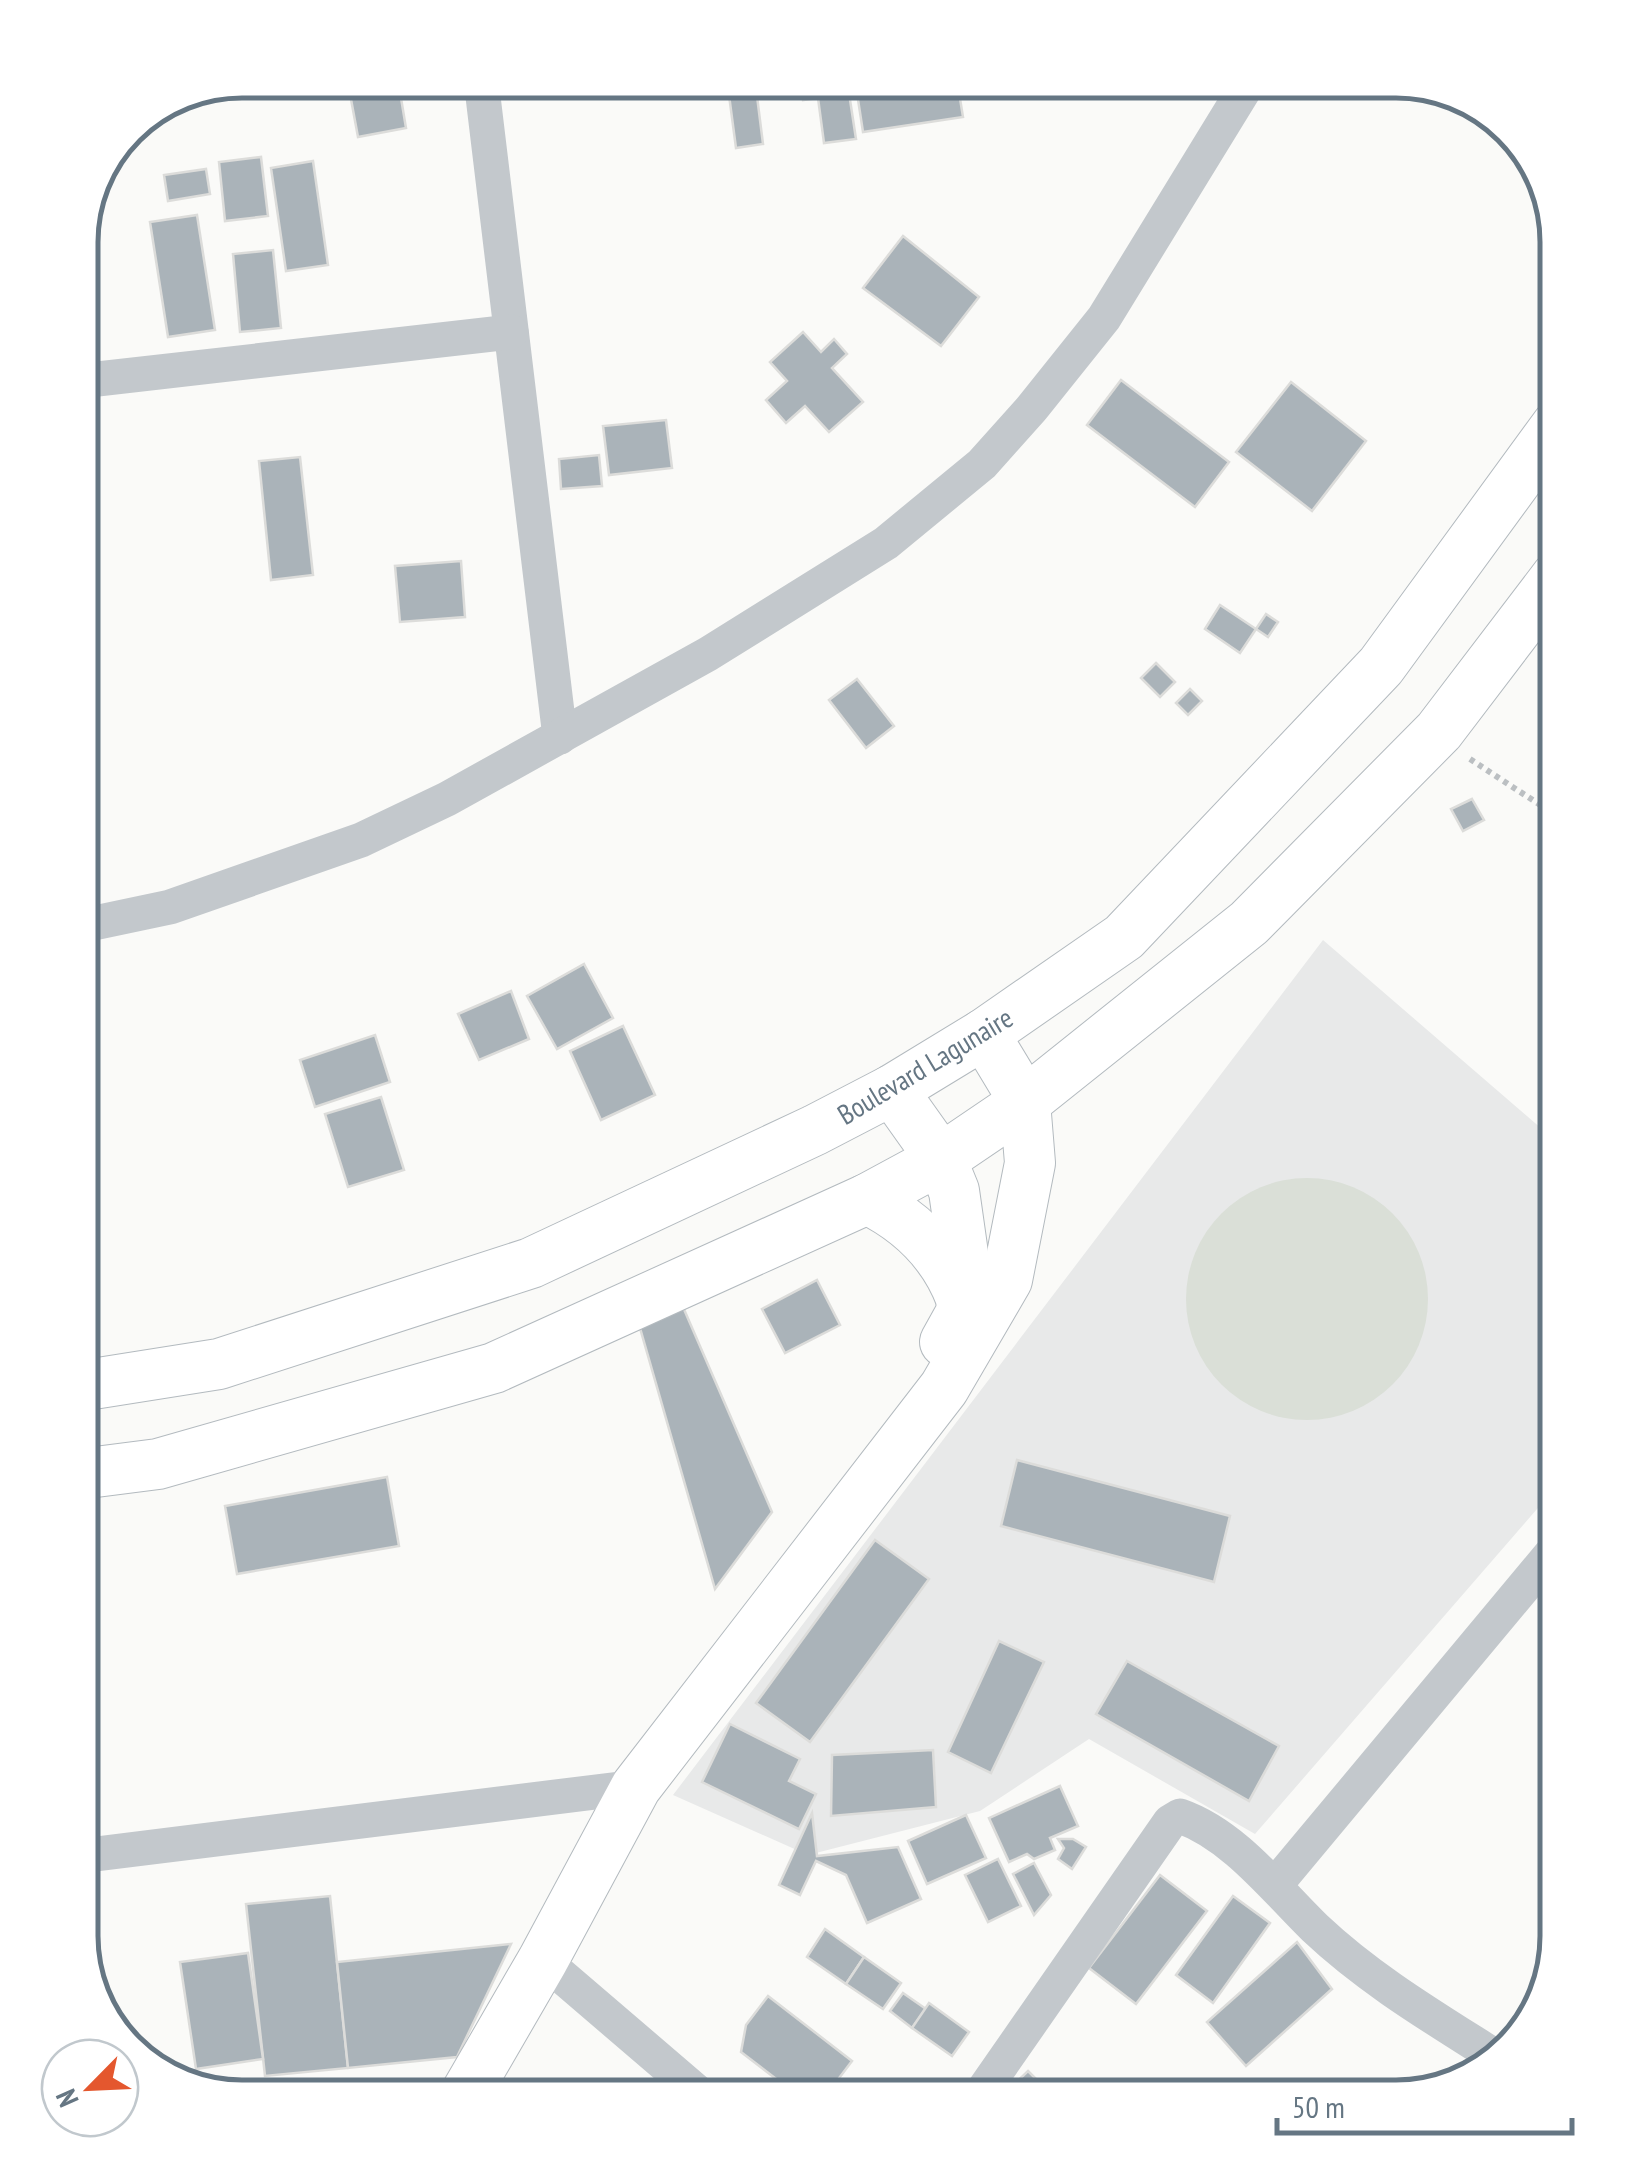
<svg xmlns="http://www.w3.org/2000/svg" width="1637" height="2178" viewBox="0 0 1637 2178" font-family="'PT Sans Narrow',sans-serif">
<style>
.built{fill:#e8e9e9}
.green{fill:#dadfd7}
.building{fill:#aab3b9;stroke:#dcdcda;stroke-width:2.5}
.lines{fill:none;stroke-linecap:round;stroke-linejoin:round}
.secondary-casing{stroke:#b3babf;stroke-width:52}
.path{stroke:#bbbfc2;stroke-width:6;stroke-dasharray:5 5;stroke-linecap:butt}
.street{stroke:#c3c8cc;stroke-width:35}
.secondary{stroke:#fff;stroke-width:50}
.labels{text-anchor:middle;stroke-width:10;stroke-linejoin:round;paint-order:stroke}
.street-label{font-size:28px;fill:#657683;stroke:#fff}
.rim{fill:none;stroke:#657683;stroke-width:5}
</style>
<rect width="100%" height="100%" fill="#fafaf8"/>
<path class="built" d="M1323,940L1557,1142V1486L1255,1834L1089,1739L980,1811L808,1855L673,1795Z"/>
<circle class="green" cx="1307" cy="1299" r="121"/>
<g class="building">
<path d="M362,80H398L406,128L358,137L348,83Z"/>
<path d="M727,80H755L763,144L736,148Z"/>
<path d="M800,80H847L856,139L824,143L818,98L803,100Z"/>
<path d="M855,80H957L963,117L863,132Z"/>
<path d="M1403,80H1405L1427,87L1417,96Z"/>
<path d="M261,157L268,216L225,221L219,162Z"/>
<path d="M313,161L328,265L286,271L271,168Z"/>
<path d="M206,169L210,194L168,201L164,175Z"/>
<path d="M197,215L215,330L168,337L150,222Z"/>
<path d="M903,236L979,297L941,346L863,288Z"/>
<path d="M273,250L281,328L240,332L233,254Z"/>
<path d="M803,332L821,352L834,339L847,354L832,368L863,402L829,432L805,406L786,423L766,400L787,381L770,362Z"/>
<path d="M1121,380L1229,462L1195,507L1087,425Z"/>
<path d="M1291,382L1366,441L1312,511L1236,452Z"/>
<path d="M666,420L672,468L609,475L603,426Z"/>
<path d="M80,426L92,538L80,539Z"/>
<path d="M599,455L602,486L561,489L559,459Z"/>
<path d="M300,457L313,575L271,580L259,461Z"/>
<path d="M461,561L465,617L400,622L395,566Z"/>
<path d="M1220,605L1256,629L1240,653L1205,629Z"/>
<path d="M1266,614L1278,622L1268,637L1256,629Z"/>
<path d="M1156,663L1175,682L1160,697L1141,678Z"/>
<path d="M857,679L894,726L866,748L829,700Z"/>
<path d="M1190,689L1202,701L1188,715L1176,703Z"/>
<path d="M1472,799L1484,820L1463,831L1451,809Z"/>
<path d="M584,964L613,1018L557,1049L527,996Z"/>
<path d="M511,991L529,1039L479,1060L458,1014Z"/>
<path d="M623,1026L655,1095L601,1120L570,1051Z"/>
<path d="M375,1035L390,1082L315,1107L300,1060Z"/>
<path d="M381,1097L404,1170L348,1187L325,1114Z"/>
<path d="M817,1280L840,1325L785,1353L762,1309Z"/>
<path d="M683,1307L772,1512L715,1589L638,1321Z"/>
<path d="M1017,1460L1230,1516L1214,1582L1001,1526Z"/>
<path d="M387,1477L399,1546L237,1574L225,1506Z"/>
<path d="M875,1540L929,1579L810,1742L756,1703Z"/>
<path d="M999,1641L1044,1662L991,1773L948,1752Z"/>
<path d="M1127,1661L1279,1746L1249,1801L1096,1714Z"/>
<path d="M730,1724L800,1759L789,1781L816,1794L799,1829L702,1782Z"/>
<path d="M933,1750L936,1807L831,1816L832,1755Z"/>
<path d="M1060,1786L1078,1826L1050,1838L1055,1850L1034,1859L1027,1854L1009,1862L989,1818Z"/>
<path d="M812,1813L817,1856L898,1847L921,1899L867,1923L846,1875L816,1861L800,1895L779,1885Z"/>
<path d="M966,1815L986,1858L927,1884L908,1841Z"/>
<path d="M1058,1839H1073L1086,1847L1072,1869L1058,1859L1064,1848Z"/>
<path d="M998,1859L1021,1906L988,1922L965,1875Z"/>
<path d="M1034,1863L1051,1895L1034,1915L1013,1874Z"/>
<path d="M1160,1875L1207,1911L1136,2004L1089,1968Z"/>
<path d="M330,1896L348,2068L265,2076L246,1904Z"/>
<path d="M1233,1896L1270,1923L1213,2003L1176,1975Z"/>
<path d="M825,1929L864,1957L846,1984L807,1957Z"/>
<path d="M1297,1942L1332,1989L1246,2066L1207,2022Z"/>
<path d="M511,1944L457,2057L348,2068L337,1962Z"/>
<path d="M248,1953L263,2059L196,2069L180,1962Z"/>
<path d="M864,1957L901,1983L883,2009L846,1984Z"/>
<path d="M903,1993L926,2009L912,2028L890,2011Z"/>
<path d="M768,1996L852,2061L824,2098H801L741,2052L746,2025Z"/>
<path d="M929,2003L969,2032L952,2056L912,2028Z"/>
<path d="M1028,2071L1055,2098H1000Z"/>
</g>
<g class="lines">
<defs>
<g id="secondary">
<path d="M892,1090L941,1159L954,1191L967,1282L960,1315L945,1342"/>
<path d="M867,1199C910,1220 944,1253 961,1298"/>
<path d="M80,1386L219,1364L531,1263L815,1130L892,1090L984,1034L1124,937L1381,666L1557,425"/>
<path d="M80,1474L158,1464L494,1368L867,1199L941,1159L1025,1102L1249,923L1439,731L1557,576"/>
<path d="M463,2098L543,1960L636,1787L944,1388L1007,1280L1030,1163L1025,1102L984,1034"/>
</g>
</defs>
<use href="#secondary" class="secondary-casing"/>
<path class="path" d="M1470,759L1557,816"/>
<g class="street">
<path d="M481,80L560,737"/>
<path d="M80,381L511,332"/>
<path d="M80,926L170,907L361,840L447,799L708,654L886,543L982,464L1032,408L1104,318L1250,80"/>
<path d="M80,1856L636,1787"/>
<path d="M1276,1884L1557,1547"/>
<path d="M543,1960L704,2098"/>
<path d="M978,2098L1170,1822L1180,1816C1234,1835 1275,1889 1315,1928C1369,1979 1433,2017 1496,2057"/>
</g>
<use href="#secondary" class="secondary"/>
</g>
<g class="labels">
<g class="street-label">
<text transform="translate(925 1066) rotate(-31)" y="10">Boulevard Lagunaire</text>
</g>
</g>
<path d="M0 0H1637V2178H0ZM242 98H1396A144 144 0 0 1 1540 242V1936A144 144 0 0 1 1396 2080H242A144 144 0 0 1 98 1936V242A144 144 0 0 1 242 98Z" fill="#fff" fill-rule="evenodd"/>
<path class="rim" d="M242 98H1396A144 144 0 0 1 1540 242V1936A144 144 0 0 1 1396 2080H242A144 144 0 0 1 98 1936V242A144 144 0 0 1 242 98Z"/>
<g transform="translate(90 2088) rotate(246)"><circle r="48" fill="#ffffff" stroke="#c1c8cd" stroke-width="2.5"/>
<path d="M0-8L18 38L0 25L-18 38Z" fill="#e4572e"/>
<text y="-15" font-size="28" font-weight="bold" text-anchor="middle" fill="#657683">N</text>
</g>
<path d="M1277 2118v15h295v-15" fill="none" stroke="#657683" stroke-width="5"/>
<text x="1292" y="2118" font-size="30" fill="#657683" stroke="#ffffff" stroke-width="8" paint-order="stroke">50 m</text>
</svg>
